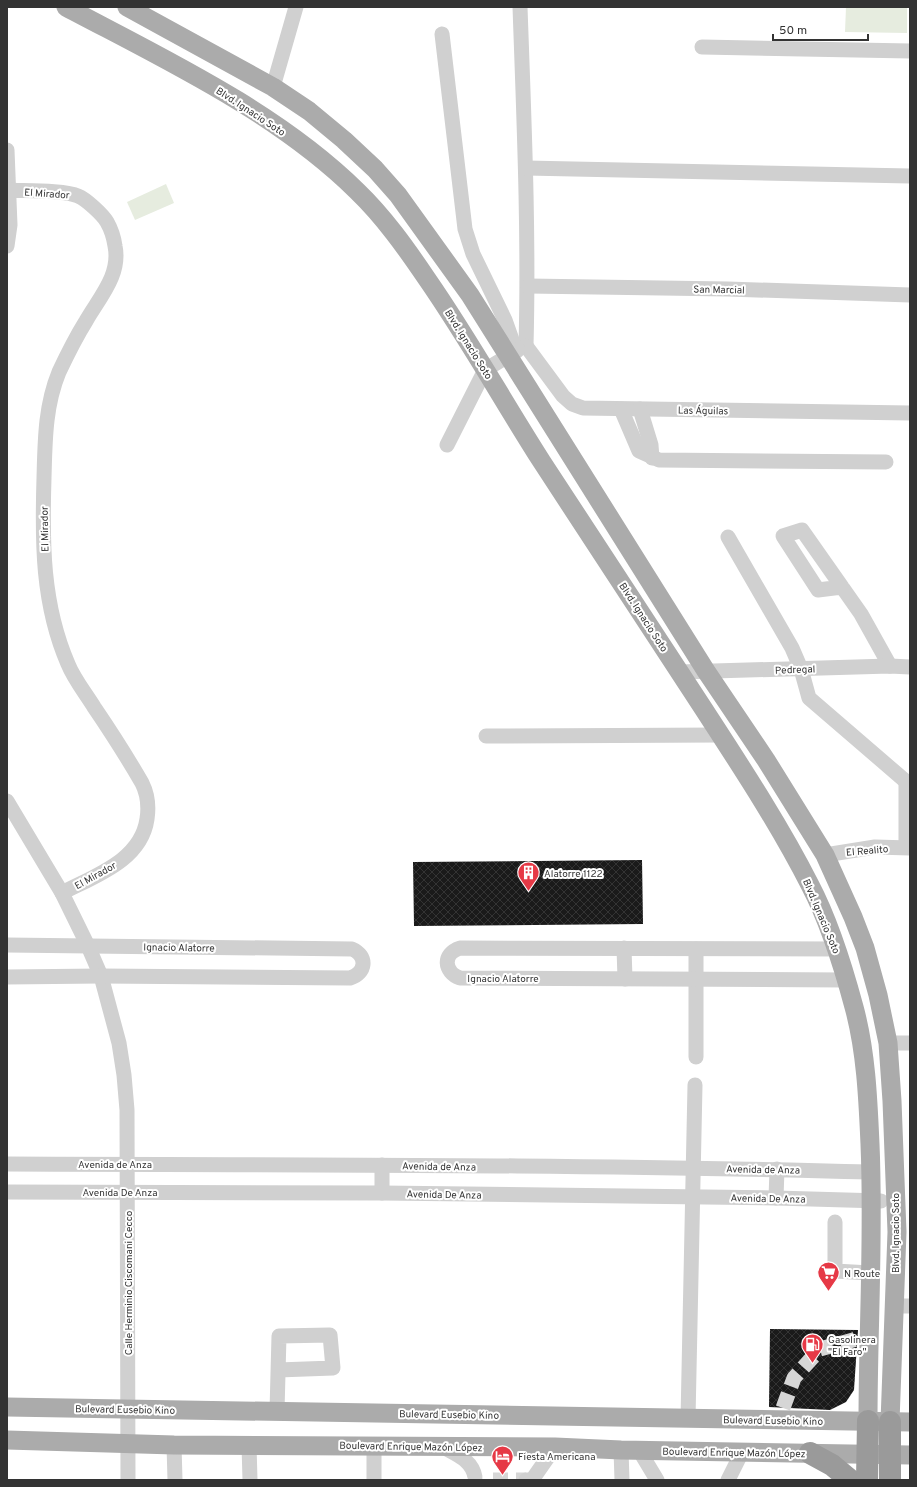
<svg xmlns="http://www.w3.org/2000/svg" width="917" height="1487" viewBox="0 0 917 1487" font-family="Overpass,sans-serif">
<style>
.green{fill:#e6ecdf}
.building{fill:url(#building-cross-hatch)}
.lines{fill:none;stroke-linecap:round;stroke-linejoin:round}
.minor-tunnel{stroke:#d6d6d6;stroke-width:15;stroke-dasharray:15 8;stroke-linecap:butt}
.minor{stroke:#d0d0d0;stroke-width:15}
.major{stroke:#ababab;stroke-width:19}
.highway{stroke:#9a9a9a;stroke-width:22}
.labels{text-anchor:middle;stroke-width:4;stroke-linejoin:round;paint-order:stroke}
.street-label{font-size:10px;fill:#333;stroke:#fff}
.poi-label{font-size:10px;fill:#333;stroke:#fff;text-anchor:start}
</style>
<defs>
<pattern id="building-cross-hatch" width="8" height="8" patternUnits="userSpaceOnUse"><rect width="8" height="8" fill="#1a1a1a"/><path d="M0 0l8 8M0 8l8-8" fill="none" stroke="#333"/></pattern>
</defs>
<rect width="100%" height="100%" fill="#fff"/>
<g class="green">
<path d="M846,7H907V33L845,32Z"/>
<path d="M166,184L174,203L135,220L127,202Z"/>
</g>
<g class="building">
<path d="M642,860L643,924L414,926L413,862Z"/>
<path d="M770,1329L858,1330L854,1390L846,1402L830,1410L769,1407Z"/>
</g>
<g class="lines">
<g class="minor-tunnel">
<path d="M783,1408L794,1378L820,1349L857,1339"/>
<path d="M493,1480H526"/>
</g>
<g class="minor">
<path d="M520,7C524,120 529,233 526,346"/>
<path d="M442,34L465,229L473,254L505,320L516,351"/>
<path d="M702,47L910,51"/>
<path d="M273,87L296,7"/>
<path d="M7,150L10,225L7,246"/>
<path d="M526,168L910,176"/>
<path d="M7,190C23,191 65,190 78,196C86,199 103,215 107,222C111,229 114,239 115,246C121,275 99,298 86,321C76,337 67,355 59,372C45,406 45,441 44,478C42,542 42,604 68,664C74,679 86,694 94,707C111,732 127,757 142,783C148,795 149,806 147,819C141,861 94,876 62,893"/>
<path d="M528,286L728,289L910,295"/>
<path d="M526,346L563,396L572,404L583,408L910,413"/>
<path d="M621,409L639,451L659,460L886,462"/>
<path d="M640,409L651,445L652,458"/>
<path d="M447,445L485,370L518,350"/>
<path d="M728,537L792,648L801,669L809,698L910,785"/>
<path d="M842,587L818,590L783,536L802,530L861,614L890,666"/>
<path d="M680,672L890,666L910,667"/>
<path d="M486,736L721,735"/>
<path d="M906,781V847"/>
<path d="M7,801L62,893L88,946L101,976L119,1043L124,1075L127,1110L128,1480"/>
<path d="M825,855L875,847L910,848"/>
<path d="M7,945L352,949C368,956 366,973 350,978L101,976L7,977"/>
<path d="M624,948L625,979"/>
<path d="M696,949V1057"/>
<path d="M837,949L460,948C442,954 444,972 460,978L846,980"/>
<path d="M888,1043H910"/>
<path d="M7,1164C295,1165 583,1164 871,1172"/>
<path d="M382,1165V1193"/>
<path d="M7,1192L382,1193L776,1198L881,1201"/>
<path d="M776,1198L777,1169"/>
<path d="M835,1222V1271L870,1273"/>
<path d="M895,1306H910"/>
<path d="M277,1411L279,1336L330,1335L333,1368L278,1370"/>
<path d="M688,1419L695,1085"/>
<path d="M174,1445L175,1480"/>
<path d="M249,1445L250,1480"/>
<path d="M443,1447C457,1455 472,1460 475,1477"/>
<path d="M621,1450L622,1480"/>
<path d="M639,1450L657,1480"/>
<path d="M374,1480V1445"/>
<path d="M526,1480H532L555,1447"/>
<path d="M728,1480L742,1452"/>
</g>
<g class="major">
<path d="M66,7C164,59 277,112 357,191C384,217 406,248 427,279C468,338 503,401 542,462C595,544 649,626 703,708C740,765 779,824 810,885C830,923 843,966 854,1007C866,1051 868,1099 870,1144C874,1236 868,1329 868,1421"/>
<path d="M127,7L273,87L309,111L344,140L375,169L398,195L470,295L706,671L766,760L825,855L853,917L865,948L878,995L888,1043L892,1101L897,1232L890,1422"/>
<path d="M7,1407L910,1422"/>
<path d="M7,1440L174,1445L555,1447L621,1450L910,1455"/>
</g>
<g class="highway">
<path d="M810,1453L832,1465L850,1480"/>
<path d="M867,1480L868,1421"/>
<path d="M890,1480V1422"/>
</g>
</g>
<defs>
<symbol id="building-pin" viewBox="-11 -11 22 30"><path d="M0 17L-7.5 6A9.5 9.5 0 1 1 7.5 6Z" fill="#e63946" stroke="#fff"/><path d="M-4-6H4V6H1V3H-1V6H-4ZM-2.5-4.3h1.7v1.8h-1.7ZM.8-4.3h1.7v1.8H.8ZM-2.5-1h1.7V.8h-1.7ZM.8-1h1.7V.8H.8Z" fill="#fff"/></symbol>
<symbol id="supermarket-pin" viewBox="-11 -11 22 30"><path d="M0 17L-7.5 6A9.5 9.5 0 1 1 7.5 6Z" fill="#e63946" stroke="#fff"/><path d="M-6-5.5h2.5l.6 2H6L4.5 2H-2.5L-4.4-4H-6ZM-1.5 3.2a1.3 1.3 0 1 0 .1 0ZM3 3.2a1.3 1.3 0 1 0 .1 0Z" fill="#fff"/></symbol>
<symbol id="fuel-pin" viewBox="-11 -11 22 30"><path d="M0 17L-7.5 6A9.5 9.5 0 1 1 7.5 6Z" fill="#e63946" stroke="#fff"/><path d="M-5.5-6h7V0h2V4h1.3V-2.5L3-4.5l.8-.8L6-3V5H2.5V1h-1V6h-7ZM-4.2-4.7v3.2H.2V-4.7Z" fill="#fff"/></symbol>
<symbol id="hotel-pin" viewBox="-11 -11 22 30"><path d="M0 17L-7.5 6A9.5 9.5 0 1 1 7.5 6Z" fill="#e63946" stroke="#fff"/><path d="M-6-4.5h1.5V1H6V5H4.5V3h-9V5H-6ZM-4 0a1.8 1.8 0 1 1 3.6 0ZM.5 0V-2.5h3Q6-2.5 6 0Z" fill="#fff"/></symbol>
</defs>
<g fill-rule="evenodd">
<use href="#building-pin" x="516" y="860" width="25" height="34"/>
<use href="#supermarket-pin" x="816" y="1260" width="25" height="34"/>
<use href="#fuel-pin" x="800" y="1332" width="25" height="34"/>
<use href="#hotel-pin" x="490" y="1444" width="25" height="34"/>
</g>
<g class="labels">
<g class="street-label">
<text transform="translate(251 111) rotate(33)" y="4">Blvd. Ignacio Soto</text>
<text transform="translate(47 193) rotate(4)" y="4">El Mirador</text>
<text transform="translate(719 289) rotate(1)" y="4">San Marcial</text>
<text transform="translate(469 344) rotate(58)" y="4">Blvd. Ignacio Soto</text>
<text transform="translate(703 410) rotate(1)" y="4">Las Águilas</text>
<text transform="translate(44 529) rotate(-91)" y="4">El Mirador</text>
<text transform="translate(644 617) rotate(57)" y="4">Blvd. Ignacio Soto</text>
<text transform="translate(795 669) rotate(-2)" y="4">Pedregal</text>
<text transform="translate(867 850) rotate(-5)" y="4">El Realito</text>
<text transform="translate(95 875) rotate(-29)" y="4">El Mirador</text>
<text transform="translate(822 916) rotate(67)" y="4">Blvd. Ignacio Soto</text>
<text transform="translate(179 947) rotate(1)" y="4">Ignacio Alatorre</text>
<text x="503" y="982">Ignacio Alatorre</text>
<text x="115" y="1168">Avenida de Anza</text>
<text transform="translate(439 1166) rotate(1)" y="4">Avenida de Anza</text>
<text transform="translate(763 1169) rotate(1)" y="4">Avenida de Anza</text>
<text x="120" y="1196">Avenida De Anza</text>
<text transform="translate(444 1194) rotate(1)" y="4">Avenida De Anza</text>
<text transform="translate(768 1198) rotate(1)" y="4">Avenida De Anza</text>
<text transform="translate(895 1233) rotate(-90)" y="4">Blvd. Ignacio Soto</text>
<text transform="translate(128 1283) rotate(-90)" y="4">Calle Herminio Ciscomani Cecco</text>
<text transform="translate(125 1409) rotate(1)" y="4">Bulevard Eusebio Kino</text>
<text transform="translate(449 1414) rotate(1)" y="4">Bulevard Eusebio Kino</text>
<text transform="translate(773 1420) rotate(1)" y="4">Bulevard Eusebio Kino</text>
<text transform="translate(411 1446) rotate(1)" y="4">Boulevard Enrique Mazón López</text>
<text transform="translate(734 1452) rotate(1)" y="4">Boulevard Enrique Mazón López</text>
</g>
<g class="poi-label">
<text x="544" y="877">Alatorre 1122</text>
<text x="844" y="1277">N Route</text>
<text x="828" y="1343">Gasolinera<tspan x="828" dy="12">"El Faro"</tspan></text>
<text x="518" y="1460">Fiesta Americana</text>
</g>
</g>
<rect width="917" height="1487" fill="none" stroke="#333333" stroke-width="16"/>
<path d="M773 34v6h95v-6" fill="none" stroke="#333333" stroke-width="2"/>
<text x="779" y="34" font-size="12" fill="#333333" stroke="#ffffff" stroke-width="3" paint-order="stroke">50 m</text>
</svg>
